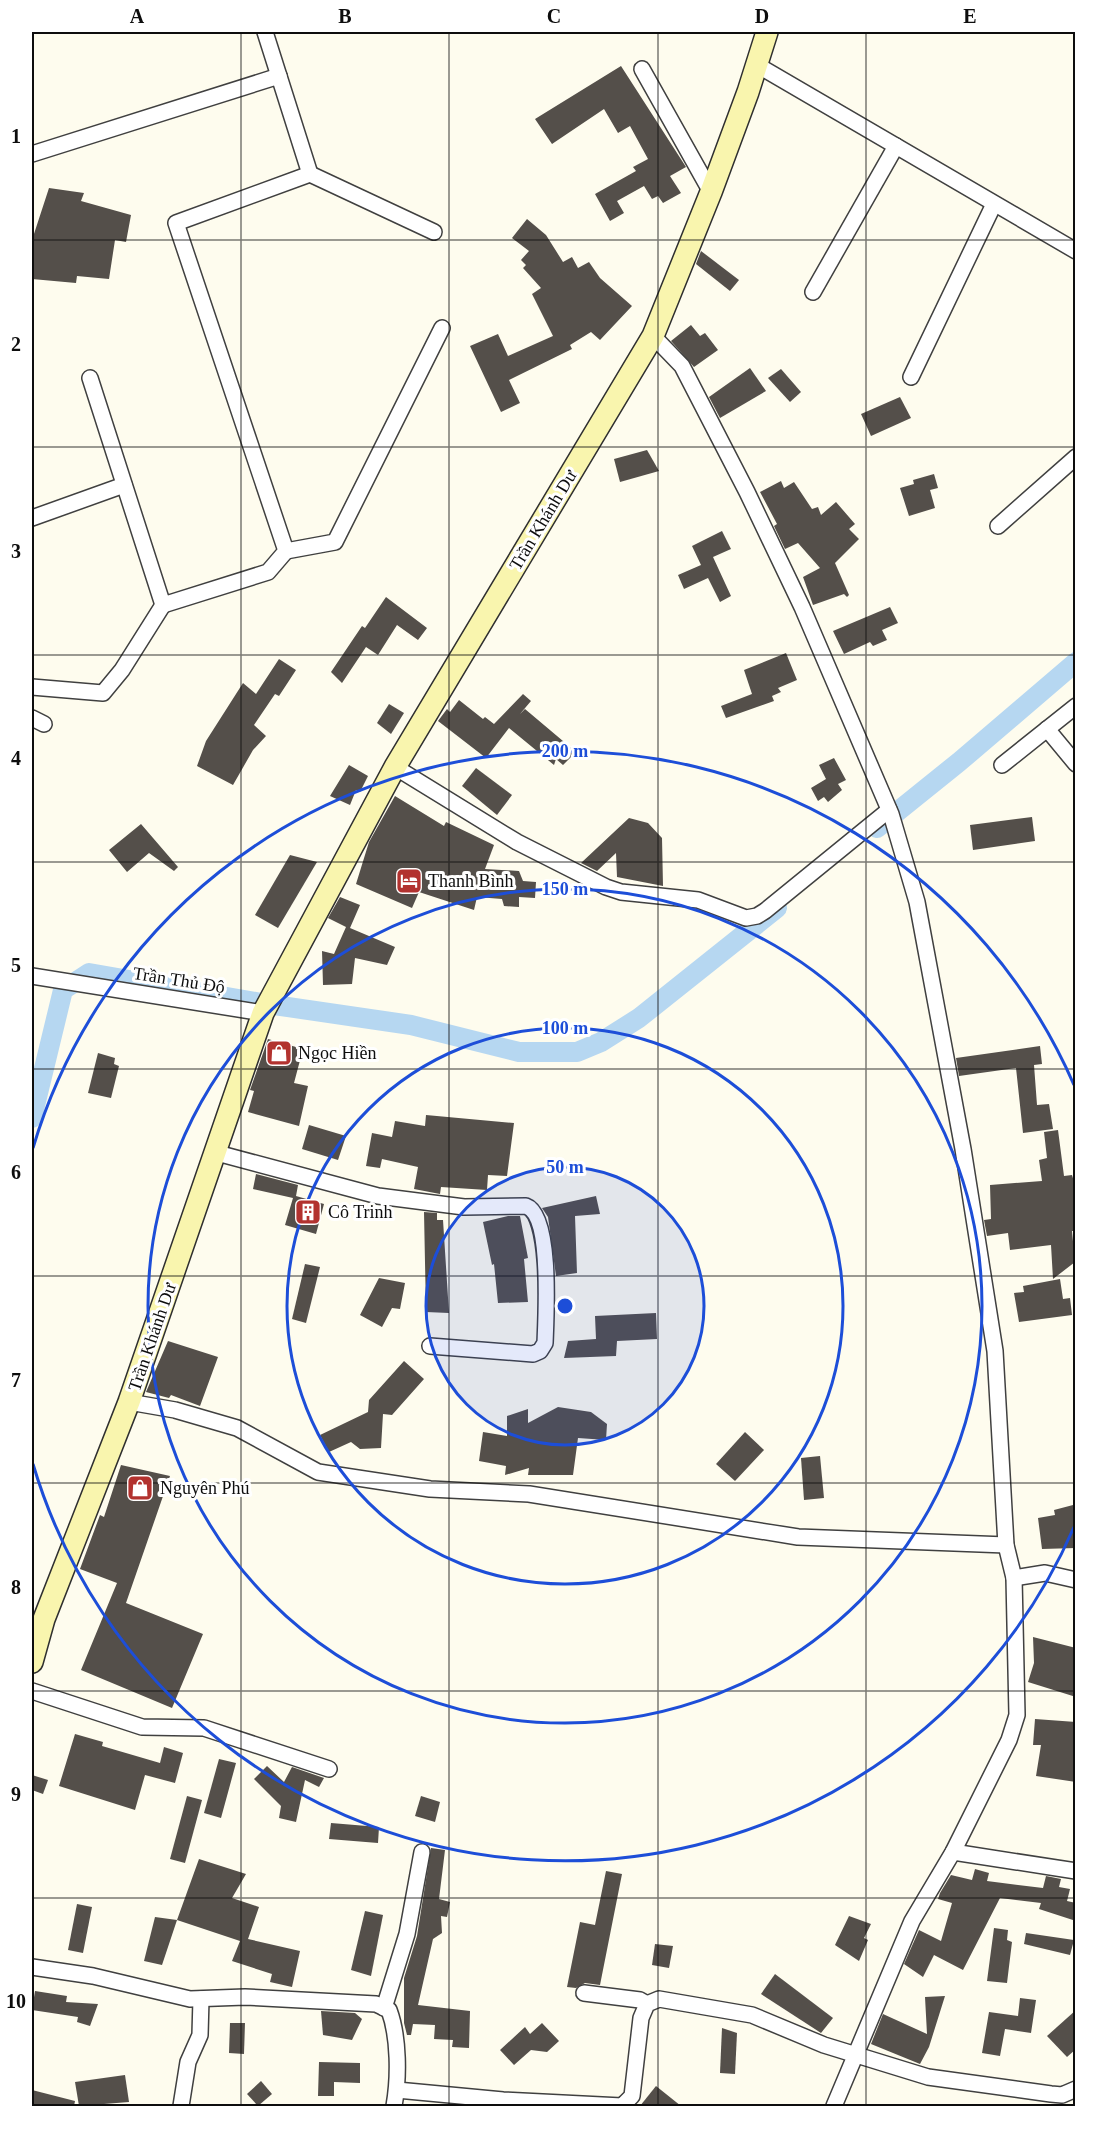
<svg xmlns="http://www.w3.org/2000/svg" width="1107" height="2138" viewBox="0 0 1107 2138" font-family="'Times New Roman',serif">
<style>
.lines{fill:none;stroke-linecap:round;stroke-linejoin:round}
.canal{stroke:#b6d7f1;stroke-width:20}
.building{fill:#544f4a}
.street-casing{stroke:#404040;stroke-width:18}
.secondary-casing{stroke:#2f2f2f;stroke-width:24}
.street{stroke:#fff;stroke-width:15}
.secondary{stroke:#f9f5ae;stroke-width:21}
.grid{fill:none;stroke:#0d0d0d;stroke-width:1.5;stroke-opacity:0.55}
.ring{fill:none;stroke:#1d4ed8;stroke-width:3}
.labels{text-anchor:middle;stroke-width:6;stroke-linejoin:round;paint-order:stroke}
.street-label{font-size:18px;fill:#0d0d0d;stroke:#fff}
.poi-label{font-size:18px;fill:#0d0d0d;stroke:#fff;text-anchor:start}
.centre{fill:#1d4ed8;stroke:#fff;stroke-width:3}
.ring-label{font-size:18px;text-anchor:middle;font-weight:bold;fill:#1d4ed8;stroke:#fff;stroke-width:6;stroke-linejoin:round;paint-order:stroke}
.neatline{fill:none;stroke:#0d0d0d;stroke-width:2}
.grid-label{font-size:20px;text-anchor:middle;font-weight:bold;fill:#0d0d0d}
</style>
<rect width="100%" height="100%" fill="#fefcee"/>
<g class="lines">
<g class="canal">
<path d="M877,828L959,762L1076,662"/>
<path d="M32,1118L63,990L89,973L267,1004L411,1025L519,1052H577L601,1042L639,1018L777,908"/>
</g>
</g>
<g class="building">
<path d="M621,66L686,167L670,176L681,193L663,203L658,196L652,199L644,186L617,201L624,213L610,221L595,194L636,171L633,167L648,159L630,126L618,133L604,109L552,144L535,119Z"/>
<path d="M49,188L84,193L81,201L131,215L126,242L115,240L109,279L77,276L76,283L32,279V240Z"/>
<path d="M527,219L546,235L563,262L572,257L578,268L589,262L600,278L632,306L600,340L591,332L570,345L572,349L509,380L520,403L501,412L470,346L498,334L508,356L553,336L532,294L541,288L523,268L526,265L521,260L529,251L512,238Z"/>
<path d="M701,251L739,280L730,291L696,264Z"/>
<path d="M691,325L700,336L705,333L718,350L694,367L671,341Z"/>
<path d="M750,368L766,391L720,418L709,397Z"/>
<path d="M781,369L801,392L790,402L768,378Z"/>
<path d="M900,397L911,418L871,436L861,414Z"/>
<path d="M647,450L659,471L620,482L614,459Z"/>
<path d="M934,474L938,488L930,490L935,508L909,516L900,488L914,484L913,480Z"/>
<path d="M781,481L784,488L794,482L812,509L818,507L821,515L836,502L855,524L849,529L859,539L835,563L849,595L847,597L844,594L813,605L803,577L820,568L798,543L785,549L774,526L777,524L760,492Z"/>
<path d="M722,531L731,549L713,557L731,596L720,602L708,578L684,589L678,575L701,565L692,546Z"/>
<path d="M386,597L427,628L418,640L397,625L378,655L366,647L342,683L331,672L362,626L365,628Z"/>
<path d="M890,607L898,623L882,630L887,640L873,646L870,642L844,654L833,631Z"/>
<path d="M786,653L797,680L778,688L781,692L772,696L774,701L726,718L721,706L752,694L744,670Z"/>
<path d="M279,659L296,670L279,696L275,694L254,725L266,736L253,750L233,785L197,766L206,741L243,683L256,694Z"/>
<path d="M523,694L531,701L520,714L525,709L576,752L563,765L556,759L554,765L509,728L486,758L438,721L447,709L450,712L459,700L483,719L485,717L494,724Z"/>
<path d="M389,704L404,713L391,734L377,723Z"/>
<path d="M834,758L846,780L838,784L842,790L828,802L824,797L818,801L811,788L826,779L819,765Z"/>
<path d="M349,765L368,776L360,792L356,790L350,805L330,796Z"/>
<path d="M476,768L512,795L497,815L462,786Z"/>
<path d="M395,796L444,826L446,822L494,845L485,869L519,871L523,881L536,882L535,898L519,897V907L504,906L502,899L477,897L474,910L419,892L412,908L356,884L369,842Z"/>
<path d="M1032,817L1035,841L973,850L970,825Z"/>
<path d="M629,818L648,823L662,838L663,886L617,877L616,853L597,871L581,863Z"/>
<path d="M141,824L178,867L174,871L149,853L127,872L109,850Z"/>
<path d="M290,855L317,862L278,928L255,915Z"/>
<path d="M340,897L360,905L350,928L395,947L387,965L355,958L352,984L323,985L322,951L334,954L346,927L328,918Z"/>
<path d="M268,1039L303,1049L294,1083L308,1086L299,1126L248,1112L254,1091L250,1090Z"/>
<path d="M1040,1046L1042,1064L1034,1065L1037,1105L1049,1104L1053,1129L1023,1133L1016,1068L959,1076L956,1058Z"/>
<path d="M98,1053L115,1058L114,1064L119,1066L111,1098L88,1093Z"/>
<path d="M426,1115L514,1123L507,1176L488,1175L487,1190L441,1187L440,1194L414,1189L418,1167L382,1159L380,1168L366,1166L372,1133L392,1137L395,1121L425,1126Z"/>
<path d="M309,1125L346,1136L338,1160L302,1149Z"/>
<path d="M1058,1130L1064,1176L1072,1175L1076,1188V1231H1072L1075,1262L1053,1279L1051,1245L1010,1250L1008,1233L987,1236L984,1220L991,1219L990,1185L1042,1181L1039,1160L1047,1158L1044,1132Z"/>
<path d="M256,1174L298,1185L296,1196L324,1204L316,1234L285,1225L293,1198L253,1189Z"/>
<path d="M596,1196L600,1214L575,1216L577,1273L556,1276L548,1217L542,1208Z"/>
<path d="M424,1212L437,1213V1220H443L449,1313L426,1312Z"/>
<path d="M508,1216H520L528,1258L524,1259L528,1302L498,1303L494,1264L492,1265L483,1222Z"/>
<path d="M305,1264L320,1267L306,1323L292,1319Z"/>
<path d="M379,1278L405,1283L400,1309L392,1308L382,1327L360,1315Z"/>
<path d="M1060,1279L1063,1299L1070,1298L1072,1315L1019,1322L1014,1293L1024,1292L1023,1286Z"/>
<path d="M656,1313L657,1339L617,1341L616,1356L564,1358L568,1341L596,1339L595,1316Z"/>
<path d="M168,1341L218,1357L200,1406L171,1395L169,1398L146,1392Z"/>
<path d="M404,1361L424,1379L392,1415L383,1414L381,1448L360,1449L351,1442L329,1452L320,1435L368,1412L369,1400Z"/>
<path d="M558,1407L591,1412L607,1424L606,1440L578,1438L573,1475H528L529,1468L505,1475L506,1466L479,1461L483,1432L507,1436V1416L528,1409V1423Z"/>
<path d="M745,1432L764,1450L735,1481L716,1464Z"/>
<path d="M820,1456L824,1498L804,1500L801,1458Z"/>
<path d="M121,1465L170,1476L126,1603L203,1634L172,1708L81,1670L117,1583L80,1569L100,1515L104,1517Z"/>
<path d="M1073,1505L1076,1548L1042,1549L1038,1518L1055,1515L1054,1510Z"/>
<path d="M1033,1637L1076,1648V1697L1028,1682L1034,1663Z"/>
<path d="M1035,1719L1076,1722V1782L1036,1776L1041,1745H1033Z"/>
<path d="M75,1734L103,1742L102,1746L160,1763L164,1747L183,1753L175,1783L145,1775L135,1810L59,1786Z"/>
<path d="M219,1759L236,1763L221,1818L204,1813Z"/>
<path d="M267,1766L284,1782L292,1767L324,1778L319,1787L305,1780L296,1822L279,1818L281,1806L254,1779Z"/>
<path d="M32,1775L48,1780L43,1794L32,1790Z"/>
<path d="M187,1796L202,1800L185,1863L170,1859Z"/>
<path d="M421,1796L440,1802L435,1822L415,1816Z"/>
<path d="M331,1823L379,1827L378,1843L329,1839Z"/>
<path d="M431,1848L445,1850L439,1899L450,1902L447,1917L441,1916L442,1933L433,1939L418,2005L470,2011L469,2048L452,2047L453,2040L434,2039L435,2025L413,2024L411,2035H407L404,2023V1978L417,1936Z"/>
<path d="M199,1859L246,1874L232,1898L259,1907L248,1939L300,1951L292,1987L270,1982L272,1974L232,1961L240,1941L177,1920Z"/>
<path d="M975,1869L989,1873L987,1881L1043,1888L1046,1876L1061,1879L1059,1887L1070,1889L1067,1901L1076,1903V1921L1039,1909L1041,1903L1000,1898L963,1970L934,1955L923,1977L904,1964L919,1930L941,1941L952,1903L938,1899L940,1893L951,1875L972,1880Z"/>
<path d="M606,1871L622,1874L600,1985L585,1983L576,1988L567,1987L580,1922L595,1925Z"/>
<path d="M77,1904L92,1907L83,1953L68,1950Z"/>
<path d="M365,1911L383,1915L371,1976L351,1970Z"/>
<path d="M849,1916L871,1924L864,1938L868,1940L859,1961L835,1945Z"/>
<path d="M155,1917L177,1920L162,1965L144,1961Z"/>
<path d="M994,1928L1008,1930L1007,1940L1012,1942L1007,1983L987,1981Z"/>
<path d="M1026,1933L1074,1940L1070,1955L1024,1944Z"/>
<path d="M655,1944L673,1946L669,1968L652,1965Z"/>
<path d="M775,1974L833,2018L821,2033L761,1994Z"/>
<path d="M35,1991L67,1996L66,2002L98,2004L90,2026L77,2022L78,2017L32,2010Z"/>
<path d="M945,1996L929,2047L920,2064L871,2044L883,2014L927,2034L925,1997Z"/>
<path d="M1020,1998L1036,2000L1031,2033L1005,2029L1000,2056L982,2053L989,2012L1018,2016Z"/>
<path d="M1076,2010V2049L1067,2057L1047,2036Z"/>
<path d="M321,2011L355,2013L362,2019L352,2040L323,2035Z"/>
<path d="M230,2023H245L244,2054L229,2053Z"/>
<path d="M542,2023L559,2041L547,2052L531,2050L514,2065L500,2050L525,2027L530,2034Z"/>
<path d="M722,2028L737,2033L735,2074L720,2073Z"/>
<path d="M319,2062L360,2063V2083L334,2082V2096H318Z"/>
<path d="M125,2075L129,2102L79,2106L75,2082Z"/>
<path d="M261,2081L272,2094L258,2106L247,2094Z"/>
<path d="M656,2086L681,2106H640Z"/>
<path d="M32,2090L75,2101L74,2106H32Z"/>
</g>
<g class="lines">
<defs>
<g id="street">
<path d="M757,65L1076,251"/>
<path d="M642,69L711,192"/>
<path d="M32,154L279,76"/>
<path d="M310,174L434,232"/>
<path d="M813,292L896,146"/>
<path d="M653,336L682,366L747,492L802,607L891,814L917,902L963,1149L995,1351L1006,1545L1014,1578L1017,1715L1009,1740L953,1852L912,1921L834,2106"/>
<path d="M911,377L994,204"/>
<path d="M90,378L163,605L268,572L286,551L176,223L310,174L265,32"/>
<path d="M32,518L124,485"/>
<path d="M998,526L1076,457"/>
<path d="M286,551L335,542L442,328"/>
<path d="M32,687L103,693L122,670L163,605"/>
<path d="M32,718L44,724"/>
<path d="M1047,729L1076,764"/>
<path d="M1002,765L1076,706"/>
<path d="M395,767L517,842L606,887L621,892L698,900L746,918L757,916L765,911L889,810"/>
<path d="M32,976L263,1013"/>
<path d="M217,1153L378,1196L464,1207L526,1206C552,1215 546,1317 545,1343L540,1351L533,1354L430,1346"/>
<path d="M129,1402L175,1410L237,1428L318,1472L430,1489L529,1494L798,1537L1006,1545"/>
<path d="M1014,1578L1045,1573L1076,1580"/>
<path d="M32,1691L142,1727L204,1728L329,1769"/>
<path d="M953,1852L1076,1871"/>
<path d="M32,1967L93,1976L190,1999L245,1997L376,2004L389,2010C399,2037 399,2078 394,2106"/>
<path d="M584,1993L640,2000L647,2004"/>
<path d="M384,2008L407,1934L422,1852"/>
<path d="M397,2090L503,2100L622,2106L632,2096L641,2018L647,2004L659,1999L752,2015L824,2045L928,2077L1051,2094L1062,2095L1076,2089"/>
<path d="M181,2106L188,2062L200,2035L201,1999"/>
</g>
<path id="secondary" d="M32,1662L44,1619L129,1402L263,1013L395,767L653,336L711,192L748,92L767,32"/>
</defs>
<use href="#street" class="street-casing"/>
<use href="#secondary" class="secondary-casing"/>
<use href="#street" class="street"/>
<use href="#secondary" class="secondary"/>
</g>
<path class="grid" d="M241,32V2106M449,32V2106M658,32V2106M866,32V2106M32,240H1076M32,447H1076M32,655H1076M32,862H1076M32,1069H1076M32,1276H1076M32,1483H1076M32,1691H1076M32,1898H1076"/>
<circle cx="565" cy="1306" r="139" fill="#1d4ed8" fill-opacity=".12"/>
<g class="ring">
<circle cx="565" cy="1306" r="139"/>
<circle cx="565" cy="1306" r="278"/>
<circle cx="565" cy="1306" r="417"/>
<path d="M1074 1527A555 555 0 0 1 33 1464M33 1148A555 555 0 0 1 1074 1085"/>
</g>
<defs>
<symbol id="hotel-square" viewBox="-11 -11 22 22"><rect x="-9" y="-9" width="18" height="18" rx="4" fill="#b2322f" stroke="#fff"/><path d="M-6-4.5h1.5V1H6V5H4.5V3h-9V5H-6ZM-4 0a1.8 1.8 0 1 1 3.6 0ZM.5 0V-2.5h3Q6-2.5 6 0Z" fill="#fff"/></symbol>
<symbol id="shop-square" viewBox="-11 -11 22 22"><rect x="-9" y="-9" width="18" height="18" rx="4" fill="#b2322f" stroke="#fff"/><path d="M-5-2.5h2.3a2.7 3.5 0 0 1 5.4 0H5L5.5 6h-11ZM-1.5-2.5h3a1.5 2.3 0 0 0-3 0Z" fill="#fff"/></symbol>
<symbol id="building-square" viewBox="-11 -11 22 22"><rect x="-9" y="-9" width="18" height="18" rx="4" fill="#b2322f" stroke="#fff"/><path d="M-4-6H4V6H1V3H-1V6H-4ZM-2.5-4.3h1.7v1.8h-1.7ZM.8-4.3h1.7v1.8H.8ZM-2.5-1h1.7V.8h-1.7ZM.8-1h1.7V.8H.8Z" fill="#fff"/></symbol>
</defs>
<g fill-rule="evenodd">
<use href="#hotel-square" x="394" y="866" width="30" height="30"/>
<use href="#shop-square" x="264" y="1038" width="30" height="30"/>
<use href="#building-square" x="293" y="1197" width="30" height="30"/>
<use href="#shop-square" x="125" y="1473" width="30" height="30"/>
</g>
<g class="labels">
<g class="street-label">
<text transform="translate(543 520) rotate(-59)" y="6">Trần Khánh Dư</text>
<text transform="translate(179 980) rotate(9)" y="6">Trần Thủ Độ</text>
<text transform="translate(152 1337) rotate(-71)" y="6">Trần Khánh Dư</text>
</g>
<g class="poi-label">
<text x="428" y="887">Thanh Bình</text>
<text x="298" y="1059">Ngọc Hiền</text>
<text x="328" y="1218">Cô Trinh</text>
<text x="160" y="1494">Nguyên Phú</text>
</g>
</g>
<circle cx="565" cy="1306" r="9" class="centre"/>
<g class="ring-label">
<text x="565" y="757">200 m</text>
<text x="565" y="895">150 m</text>
<text x="565" y="1034">100 m</text>
<text x="565" y="1173">50 m</text>
</g>
<rect width="1107" height="2138" fill="none" stroke="#ffffff" stroke-width="66"/>
<rect x="33" y="33" width="1041" height="2072" class="neatline"/>
<g class="grid-label">
<text x="137" y="23">A</text>
<text x="345" y="23">B</text>
<text x="554" y="23">C</text>
<text x="762" y="23">D</text>
<text x="970" y="23">E</text>
<text x="16" y="143">1</text>
<text x="16" y="351">2</text>
<text x="16" y="558">3</text>
<text x="16" y="765">4</text>
<text x="16" y="972">5</text>
<text x="16" y="1179">6</text>
<text x="16" y="1387">7</text>
<text x="16" y="1594">8</text>
<text x="16" y="1801">9</text>
<text x="16" y="2008">10</text>
</g>
</svg>
